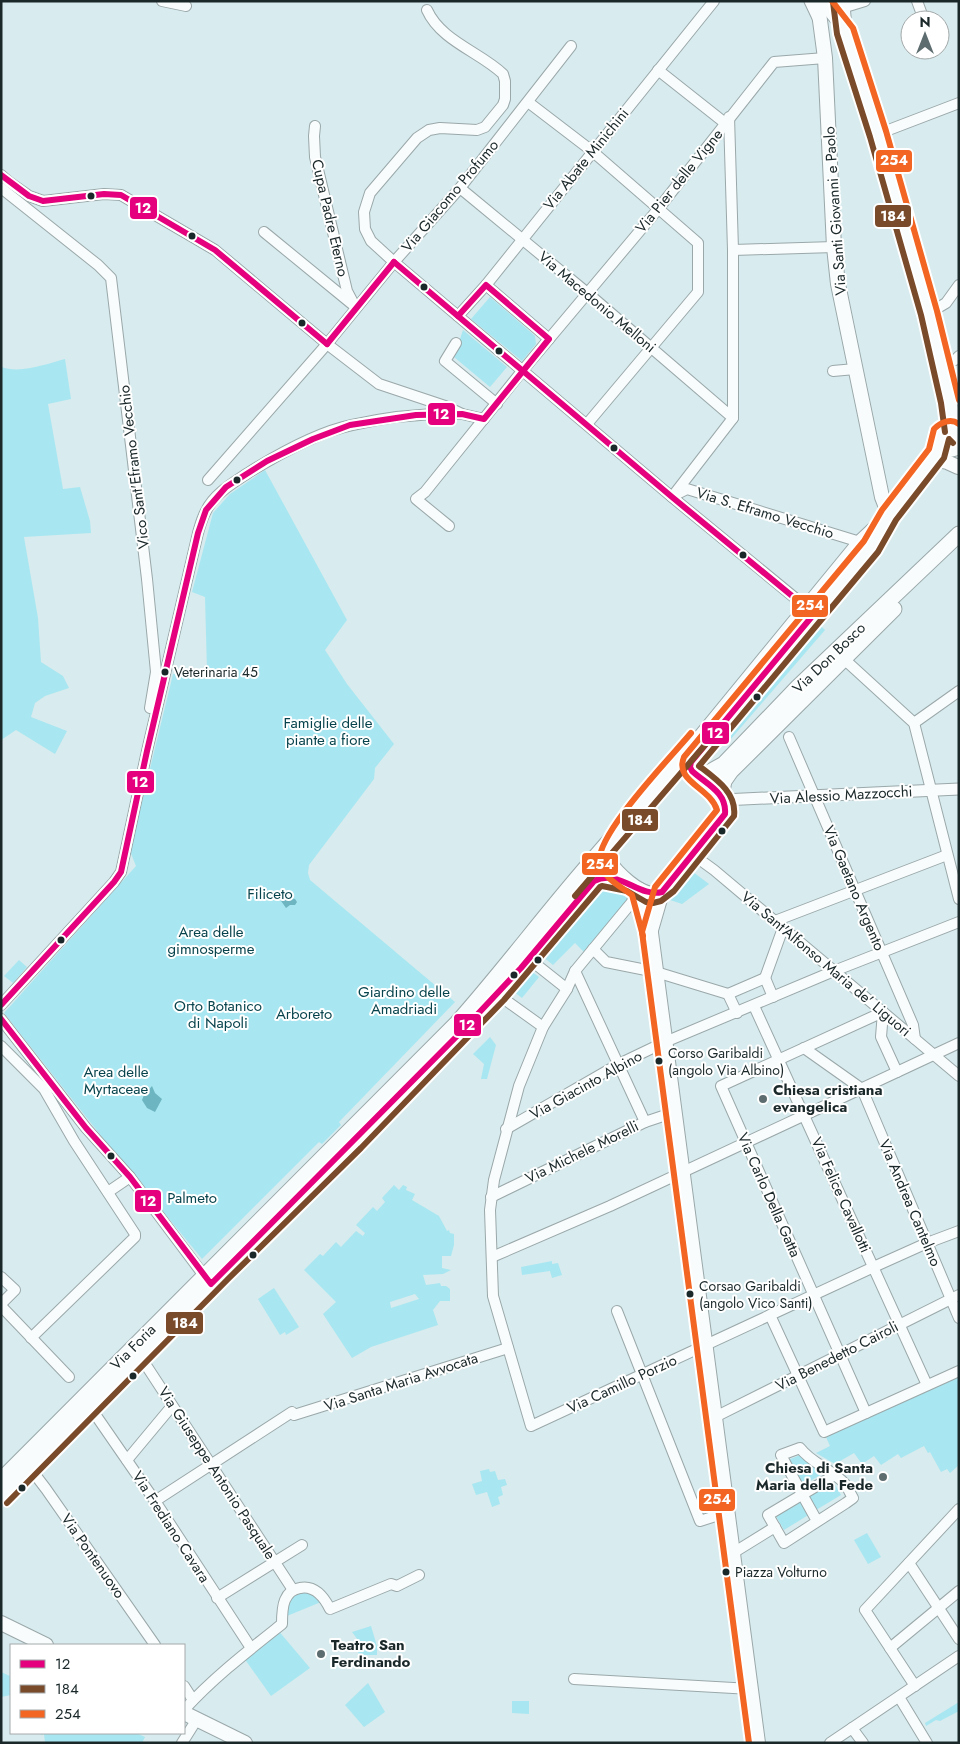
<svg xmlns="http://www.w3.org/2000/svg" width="960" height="1744" viewBox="0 0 960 1744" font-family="Jost,sans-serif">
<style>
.green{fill:#a8e7f1;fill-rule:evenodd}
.water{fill:#6cb5c1}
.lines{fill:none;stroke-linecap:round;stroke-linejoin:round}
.minor-casing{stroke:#9aa8aa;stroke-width:12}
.tertiary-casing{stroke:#9aa8aa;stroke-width:13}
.secondary-casing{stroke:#9aa8aa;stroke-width:16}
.primary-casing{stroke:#9aa8aa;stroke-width:17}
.minor{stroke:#f9fcfc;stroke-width:10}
.tertiary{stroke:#f9fcfc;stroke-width:11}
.secondary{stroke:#f9fcfc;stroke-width:14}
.primary{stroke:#f9fcfc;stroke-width:15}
.bus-1-casing{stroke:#fff;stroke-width:10}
.bus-2-casing{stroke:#fff;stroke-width:10}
.bus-3-casing{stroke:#fff;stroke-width:10}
.bus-1{stroke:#e5007d;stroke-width:6}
.bus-2{stroke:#7a4b2a;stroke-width:6}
.bus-3{stroke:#f26522;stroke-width:6}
.bus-dot{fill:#1b282a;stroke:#fff;stroke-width:2}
.poi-dot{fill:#5d6c6f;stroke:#fff;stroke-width:2}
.labels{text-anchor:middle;stroke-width:4;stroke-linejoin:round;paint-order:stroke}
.bus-label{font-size:14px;fill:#1b282a;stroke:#fff;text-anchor:start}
.street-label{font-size:15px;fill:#1b282a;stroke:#fff}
.park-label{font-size:15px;fill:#07434c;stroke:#fff}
.poi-label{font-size:15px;font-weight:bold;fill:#1b282a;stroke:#fff;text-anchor:start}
.line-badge{stroke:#fff;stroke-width:2}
.badge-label{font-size:14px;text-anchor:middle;font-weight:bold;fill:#fff}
</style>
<rect width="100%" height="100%" fill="#d8ebee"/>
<g class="green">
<path d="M490,297L535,336L536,344L522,361L471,319Z"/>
<path d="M463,330L507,367L490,387L454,357Z"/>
<path d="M65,359L71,399L48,404L63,489L80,487L90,521L91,533L24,537L38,618L41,662L63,676L69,688L45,696L35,703L31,717L67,731L55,754L16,730L1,740V367C21,374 46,364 65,359Z"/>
<path d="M265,470L347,620L325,650L347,684L394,744L375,768L374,779L309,865L308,873L310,880L455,1002L339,1122L341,1125L322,1144L319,1142L202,1259L102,1137L4,1013L136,866L130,851L173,674L207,671L205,597L192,592L213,513L230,494Z"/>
<path d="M818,623L825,630L730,740L725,736Z"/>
<path d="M693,872L709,884L682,904L670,900L686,877Z"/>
<path d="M606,883C614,886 625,893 628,900L584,952L575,943L553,965L542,956L601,886Z"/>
<path d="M19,960L27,967L13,983L4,976Z"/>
<path d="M527,968L539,977L522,998L510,989Z"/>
<path d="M490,1037L496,1045L487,1079H481L484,1064L473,1054Z"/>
<path d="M394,1185L399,1190L403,1185L407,1187L406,1190L415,1194L412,1200L439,1216L447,1231L449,1230L450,1233L454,1234V1245L451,1256H442V1268L451,1270L443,1274L423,1275L426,1285L440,1283L441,1286H446L450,1289V1301H440L433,1310L438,1325L371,1347L352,1358L323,1314L336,1302L304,1270L320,1254L323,1256L336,1242L341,1247L356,1231L363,1236L365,1233L356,1225L373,1207L377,1211L385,1202L382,1198ZM415,1294L419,1299L391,1308L390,1302Z"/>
<path d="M552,1261V1264L558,1263L562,1275L552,1278L550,1271L522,1275L521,1267Z"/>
<path d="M274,1288L299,1327L286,1335L285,1332L280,1335L258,1299Z"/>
<path d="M959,1376V1465L950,1473L947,1469L941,1472L930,1452L928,1453L924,1446L901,1458L898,1454L881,1465L874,1456L862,1464L854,1453L835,1464L816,1453L830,1446L826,1437Z"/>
<path d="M800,1455L824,1473L803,1485L788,1460Z"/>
<path d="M489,1469L490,1472L495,1471L498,1480L505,1479L507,1485L501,1487L503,1495L498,1497L500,1504L492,1507L487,1492L476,1495L472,1484L482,1481L480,1471Z"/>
<path d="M833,1481L841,1495L816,1510L808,1496Z"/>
<path d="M801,1500L810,1514L784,1530L776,1516Z"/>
<path d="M867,1533L881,1557L868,1564L854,1540Z"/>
<path d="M308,1590L321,1602L287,1616C287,1598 292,1594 308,1590Z"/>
<path d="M371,1626L377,1646V1655H360L355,1648L361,1644L352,1632Z"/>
<path d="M277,1629L310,1668L271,1696L244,1658Z"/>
<path d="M1,1672L10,1676L11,1675V1695L1,1697Z"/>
<path d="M368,1683L385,1712L364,1727L345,1705Z"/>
<path d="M512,1701H529V1714L512,1713Z"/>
<path d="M959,1702V1711L940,1721L936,1720L926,1726L925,1723Z"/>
<path d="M40,1733H136L145,1737L142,1743H45L44,1734L41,1735Z"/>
</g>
<g class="water">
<path d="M282,890H285L287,897L295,899L297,902L295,905H290L286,908L279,898Z"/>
<path d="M152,1086L155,1093L162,1099L155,1112L147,1108L142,1100L144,1095Z"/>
</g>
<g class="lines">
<defs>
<g id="minor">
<path d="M162,1L186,6"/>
<path d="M917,1L924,20"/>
<path d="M842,8L865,1"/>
<path d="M427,10C441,41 480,52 503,74L505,81V99L503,105L485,127L477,130L440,128L429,130L417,138L370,193L364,212L365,229L371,241L394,262L672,497L806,607"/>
<path d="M658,70L725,123"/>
<path d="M528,102L592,151L698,243V292L587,424"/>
<path d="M315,126L314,136L315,157L347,291L356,308"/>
<path d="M878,134L959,103"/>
<path d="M1,175L9,182L29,196L43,201L104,194L121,195L215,250L327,344L379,384L445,406L462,414L484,419"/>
<path d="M1,188L98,265L111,278L147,579L156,672L150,708"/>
<path d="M460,188L591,296L733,418"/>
<path d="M264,232L352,304"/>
<path d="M733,250L834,247"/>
<path d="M486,285L549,339"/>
<path d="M929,313L946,303L959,285"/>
<path d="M458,316L486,285L714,1"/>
<path d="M456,343L445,361L497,404"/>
<path d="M942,364L955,360L959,356"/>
<path d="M833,371L855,369"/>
<path d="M208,480L327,344L394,262L460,188L571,46"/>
<path d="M675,495L687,489L860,542"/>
<path d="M672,497L733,418V250L729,117"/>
<path d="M449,526L416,499L425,492L523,370L659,208L774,62L825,58"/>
<path d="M844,659L914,723L959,899"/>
<path d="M914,723L959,691"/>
<path d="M789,737L913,1025L915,1039"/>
<path d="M692,854L714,870L959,1076"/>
<path d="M630,884L634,893L632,902L575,971L567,989L543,1027L519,1086L494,1180L490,1210L493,1296L531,1426L878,1265L927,1243L959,1231"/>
<path d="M775,921L947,855"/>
<path d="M593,949L606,962L656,972L728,994"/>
<path d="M528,958L567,989"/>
<path d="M575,971L645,1122"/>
<path d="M765,978L783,928"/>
<path d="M493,991L543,1027"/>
<path d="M1,1005L114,882L121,872L147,751L198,533C200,526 202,518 206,511C214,494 233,483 248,473C277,455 318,432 352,425C388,417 425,413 462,414"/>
<path d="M754,1006L927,1385"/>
<path d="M883,1012L881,1037L897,1072"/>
<path d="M737,1013L728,994L765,978L773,997"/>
<path d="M1,1019L86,1128L130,1177L208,1281"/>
<path d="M1,1046L44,1089L74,1141L135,1234V1237L31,1338"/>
<path d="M804,1048L862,1089L959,1318"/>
<path d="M506,1129L619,1064L665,1042L834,971L959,922"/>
<path d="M108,1192L130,1177"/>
<path d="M491,1197L645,1122L675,1112"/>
<path d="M492,1257L610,1206L959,1043"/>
<path d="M1,1277L15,1290L1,1304"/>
<path d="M1,1306L69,1377"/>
<path d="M617,1311L700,1521L728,1512"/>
<path d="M770,1315L824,1432L959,1371"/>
<path d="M140,1356L293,1590"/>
<path d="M88,1404L155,1501L251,1648"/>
<path d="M866,1413L721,1086L883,1012"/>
<path d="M294,1415L508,1348"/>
<path d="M715,1417L959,1295"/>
<path d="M127,1460L172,1406"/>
<path d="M30,1468L46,1489L155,1645"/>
<path d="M155,1501L292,1412"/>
<path d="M817,1521C812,1512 807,1503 802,1494L781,1455L800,1448C812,1464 832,1469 845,1484C848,1488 850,1493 853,1498L846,1503L784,1543L768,1515L835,1475"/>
<path d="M733,1553L775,1527"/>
<path d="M909,1563L959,1639"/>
<path d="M217,1598L302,1545"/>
<path d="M890,1648L959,1591"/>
<path d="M574,1679L751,1689"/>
<path d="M184,1686L193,1700"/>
<path d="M915,1686L865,1610L959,1509"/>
<path d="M899,1697L927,1743"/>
<path d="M184,1710C213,1678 248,1651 282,1624C282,1616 282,1607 285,1600C288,1593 293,1589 300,1588C315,1585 324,1597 330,1609L391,1584L397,1586L419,1575"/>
<path d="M852,1728L863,1743"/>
<path d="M182,1743L197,1719"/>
<path d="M830,1743L959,1656"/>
</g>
<g id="tertiary">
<path d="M810,1L819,20"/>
<path d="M821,1L845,31"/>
<path d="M723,800L959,789"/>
</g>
<g id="secondary">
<path d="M820,1L819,13L825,58L834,247L838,284L882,497L889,515"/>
<path d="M842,1L845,31L878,134L929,313L950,401L954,431"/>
<path d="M937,453L954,449L959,444"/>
<path d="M932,459L947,462L958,467"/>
<path d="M674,769L860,542L877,526"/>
<path d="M697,776L690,768L691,762L871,546L889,515L937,453C940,443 937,430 952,430L959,437"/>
<path d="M640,890L651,933L758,1743"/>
<path d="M651,930L662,892"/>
<path d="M1,1623L46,1645"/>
<path d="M184,1713L245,1743"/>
</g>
<g id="primary">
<path d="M697,776L706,774L724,764L798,687L959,534"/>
<path d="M721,796L724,781L731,771L894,609"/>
<path d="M483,1009L594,881C603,874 616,880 626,882"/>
<path d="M316,1180L389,1106"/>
<path d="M1,1480L457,1023C506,968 549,909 598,854C622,826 647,799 671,771C688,761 721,792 726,807L725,814L667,885C664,889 660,893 655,894C639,896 616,873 608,861L609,851L623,826"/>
<path d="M1,1497L271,1225"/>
</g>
</defs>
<use href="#minor" class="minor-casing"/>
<use href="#tertiary" class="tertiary-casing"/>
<use href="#secondary" class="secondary-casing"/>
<use href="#primary" class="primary-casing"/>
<use href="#minor" class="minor"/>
<use href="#tertiary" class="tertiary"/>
<use href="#secondary" class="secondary"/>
<use href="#primary" class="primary"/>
<defs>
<g id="bus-1">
<path d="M1,175L29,196L43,201L104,194L121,195L215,250L327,344"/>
<path d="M327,344L394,262"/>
<path d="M1,1005L114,882L121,872L147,751L198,533L206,510L226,487L267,461L313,439L350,425L416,415L462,414L484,419L549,339L486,285L458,316"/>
<path d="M1,1019L86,1128L130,1177L211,1284L460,1033L521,968L594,881C619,868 638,898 662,892L725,814C727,792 706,784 692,771L690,767L691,762L814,614L672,497L394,262"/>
</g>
<g id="bus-2">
<path d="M833,2L837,34L870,137L921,315L941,403L945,432"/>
<path d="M575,896L705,745"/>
<path d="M7,1503L228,1279L361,1148L470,1035L504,1000L600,887L602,886L627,891L646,902L653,903L661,901L674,891L734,816C737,793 716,779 699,766L878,552L896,520L944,458L949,439L953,443"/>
</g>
<g id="bus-3">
<path d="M832,1L853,28L886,131L937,311L959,400"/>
<path d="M643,936L632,895C621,887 604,878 600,864C592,838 673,755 691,733"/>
<path d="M749,1743L642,932L655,887L717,810C710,787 674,782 684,757L864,541L882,510L929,449L934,429C941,422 951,418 959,424"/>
</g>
</defs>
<use href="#bus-1" class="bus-1-casing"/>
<use href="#bus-2" class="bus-2-casing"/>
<use href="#bus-3" class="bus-3-casing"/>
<use href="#bus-1" class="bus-1"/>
<use href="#bus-2" class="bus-2"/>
<use href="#bus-3" class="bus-3"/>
</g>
<g class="bus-dot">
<circle cx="91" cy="196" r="4.5"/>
<circle cx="192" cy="236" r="4.5"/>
<circle cx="424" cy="287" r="4.5"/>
<circle cx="302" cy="323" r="4.5"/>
<circle cx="499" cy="351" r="4.5"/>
<circle cx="614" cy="448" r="4.5"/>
<circle cx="237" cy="480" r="4.5"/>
<circle cx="743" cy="555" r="4.5"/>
<circle cx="165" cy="672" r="4.5"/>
<circle cx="757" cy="697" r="4.5"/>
<circle cx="722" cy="831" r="4.5"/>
<circle cx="61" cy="940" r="4.5"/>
<circle cx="538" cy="960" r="4.5"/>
<circle cx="514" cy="975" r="4.5"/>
<circle cx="659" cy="1061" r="4.5"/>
<circle cx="111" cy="1156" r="4.5"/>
<circle cx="253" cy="1255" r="4.5"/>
<circle cx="690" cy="1294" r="4.5"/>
<circle cx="133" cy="1376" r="4.5"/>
<circle cx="22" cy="1488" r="4.5"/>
<circle cx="726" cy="1572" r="4.5"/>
</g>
<g class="poi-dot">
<circle cx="763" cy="1099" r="5"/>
<circle cx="883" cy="1477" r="5"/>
<circle cx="321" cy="1654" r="5"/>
</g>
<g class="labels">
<g class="bus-label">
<text x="174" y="677">Veterinaria 45</text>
<text x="668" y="1058">Corso Garibaldi<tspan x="668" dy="17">(angolo Via Albino)</tspan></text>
<text x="699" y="1291">Corsao Garibaldi<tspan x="699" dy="17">(angolo Vico Santi)</tspan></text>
<text x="735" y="1577">Piazza Volturno</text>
</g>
<g class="street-label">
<text transform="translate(586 159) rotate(-51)" y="5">Via Abate Minichini</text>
<text transform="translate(679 181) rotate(-51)" y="5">Via Pier delle Vigne</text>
<text transform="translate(450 196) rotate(-50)" y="5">Via Giacomo Profumo</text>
<text transform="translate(835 211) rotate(-94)" y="5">Via Santi Giovanni e Paolo</text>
<text transform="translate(330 218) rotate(77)" y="5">Cupa Padre Eterno</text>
<text transform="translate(597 302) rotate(40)" y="5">Via Macedonio Melloni</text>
<text transform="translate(134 467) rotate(-97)" y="5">Vico Sant'Eframo Vecchio</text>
<text transform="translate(765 513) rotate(17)" y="5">Via S. Eframo Vecchio</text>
<text transform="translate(829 658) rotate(-44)" y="5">Via Don Bosco</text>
<text transform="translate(841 795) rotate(-3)" y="5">Via Alessio Mazzocchi</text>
<text transform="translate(854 888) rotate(67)" y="5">Via Gaetano Argento</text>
<text transform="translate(826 964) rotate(40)" y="5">Via Sant'Alfonso Maria de' Liguori</text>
<text transform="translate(586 1085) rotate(-29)" y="5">Via Giacinto Albino</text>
<text transform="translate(582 1152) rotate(-26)" y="5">Via Michele Morelli</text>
<text transform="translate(769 1195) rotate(66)" y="5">Via Carlo Della Gatta</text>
<text transform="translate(841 1195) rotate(66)" y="5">Via Felice Cavallotti</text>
<text transform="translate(910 1203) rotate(67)" y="5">Via Andrea Cantelmo</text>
<text transform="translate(133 1347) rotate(-45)" y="5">Via Foria</text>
<text transform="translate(837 1356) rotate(-27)" y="5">Via Benedetto Cairoli</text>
<text transform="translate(401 1382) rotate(-18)" y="5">Via Santa Maria Avvocata</text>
<text transform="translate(622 1384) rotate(-25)" y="5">Via Camillo Porzio</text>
<text transform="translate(217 1473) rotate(57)" y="5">Via Giuseppe Antonio Pasquale</text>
<text transform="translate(171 1527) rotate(57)" y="5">Via Frediano Cavara</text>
<text transform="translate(93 1556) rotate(55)" y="5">Via Pontenuovo</text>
</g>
<g class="park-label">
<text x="328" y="728">Famiglie delle<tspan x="328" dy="17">piante a fiore</tspan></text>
<text x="270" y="899">Filiceto</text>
<text x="211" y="937">Area delle<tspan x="211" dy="17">gimnosperme</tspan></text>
<text x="404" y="997">Giardino delle<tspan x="404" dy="17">Amadriadi</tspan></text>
<text x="218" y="1011">Orto Botanico<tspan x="218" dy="17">di Napoli</tspan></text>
<text x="304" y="1019">Arboreto</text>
<text x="116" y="1077">Area delle<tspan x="116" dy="17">Myrtaceae</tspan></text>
<text x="192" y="1203">Palmeto</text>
</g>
<g class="poi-label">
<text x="773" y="1095">Chiesa cristiana<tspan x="773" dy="17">evangelica</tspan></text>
<text x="873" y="1473" text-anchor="end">Chiesa di Santa<tspan x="873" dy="17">Maria della Fede</tspan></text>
<text x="331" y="1650">Teatro San<tspan x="331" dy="17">Ferdinando</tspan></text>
</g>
</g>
<g class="line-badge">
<rect x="875" y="149" width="38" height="24" rx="5" fill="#f26522"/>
<rect x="129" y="196" width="29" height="24" rx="5" fill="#e5007d"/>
<rect x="874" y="204" width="38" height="24" rx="5" fill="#7a4b2a"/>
<rect x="427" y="402" width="29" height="24" rx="5" fill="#e5007d"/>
<rect x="791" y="594" width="38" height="24" rx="5" fill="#f26522"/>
<rect x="701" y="721" width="29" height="24" rx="5" fill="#e5007d"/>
<rect x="126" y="770" width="29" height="24" rx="5" fill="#e5007d"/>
<rect x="621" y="808" width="38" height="24" rx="5" fill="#7a4b2a"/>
<rect x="581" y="852" width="38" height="24" rx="5" fill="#f26522"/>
<rect x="453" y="1013" width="29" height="24" rx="5" fill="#e5007d"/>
<rect x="134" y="1189" width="28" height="24" rx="5" fill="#e5007d"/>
<rect x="165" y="1311" width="39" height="24" rx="5" fill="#7a4b2a"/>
<rect x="698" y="1488" width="38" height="24" rx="5" fill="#f26522"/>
</g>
<g class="badge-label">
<text x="894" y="165">254</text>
<text x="143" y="213">12</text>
<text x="893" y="221">184</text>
<text x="441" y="419">12</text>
<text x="810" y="610">254</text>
<text x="715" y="738">12</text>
<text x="140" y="787">12</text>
<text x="640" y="825">184</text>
<text x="600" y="869">254</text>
<text x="467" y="1030">12</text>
<text x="148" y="1206">12</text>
<text x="185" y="1328">184</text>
<text x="717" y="1504">254</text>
</g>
<rect width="960" height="1744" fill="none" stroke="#1b282a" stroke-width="5"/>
<rect x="10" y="1644" width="175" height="90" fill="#ffffff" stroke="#a4a9aa"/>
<rect x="20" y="1660" width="25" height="8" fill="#e5007d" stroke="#a4a9aa"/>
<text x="55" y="1669" font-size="15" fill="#1b282a">12</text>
<rect x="20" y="1685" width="25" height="8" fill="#7a4b2a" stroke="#a4a9aa"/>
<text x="55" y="1694" font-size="15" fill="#1b282a">184</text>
<rect x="20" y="1710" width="25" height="8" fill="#f26522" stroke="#a4a9aa"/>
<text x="55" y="1719" font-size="15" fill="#1b282a">254</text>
<g transform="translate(925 35)"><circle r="24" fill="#ffffff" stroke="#a4a9aa"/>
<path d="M0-4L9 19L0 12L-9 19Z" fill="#5d6c6f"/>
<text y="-8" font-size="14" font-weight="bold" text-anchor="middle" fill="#1b282a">N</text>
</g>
</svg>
